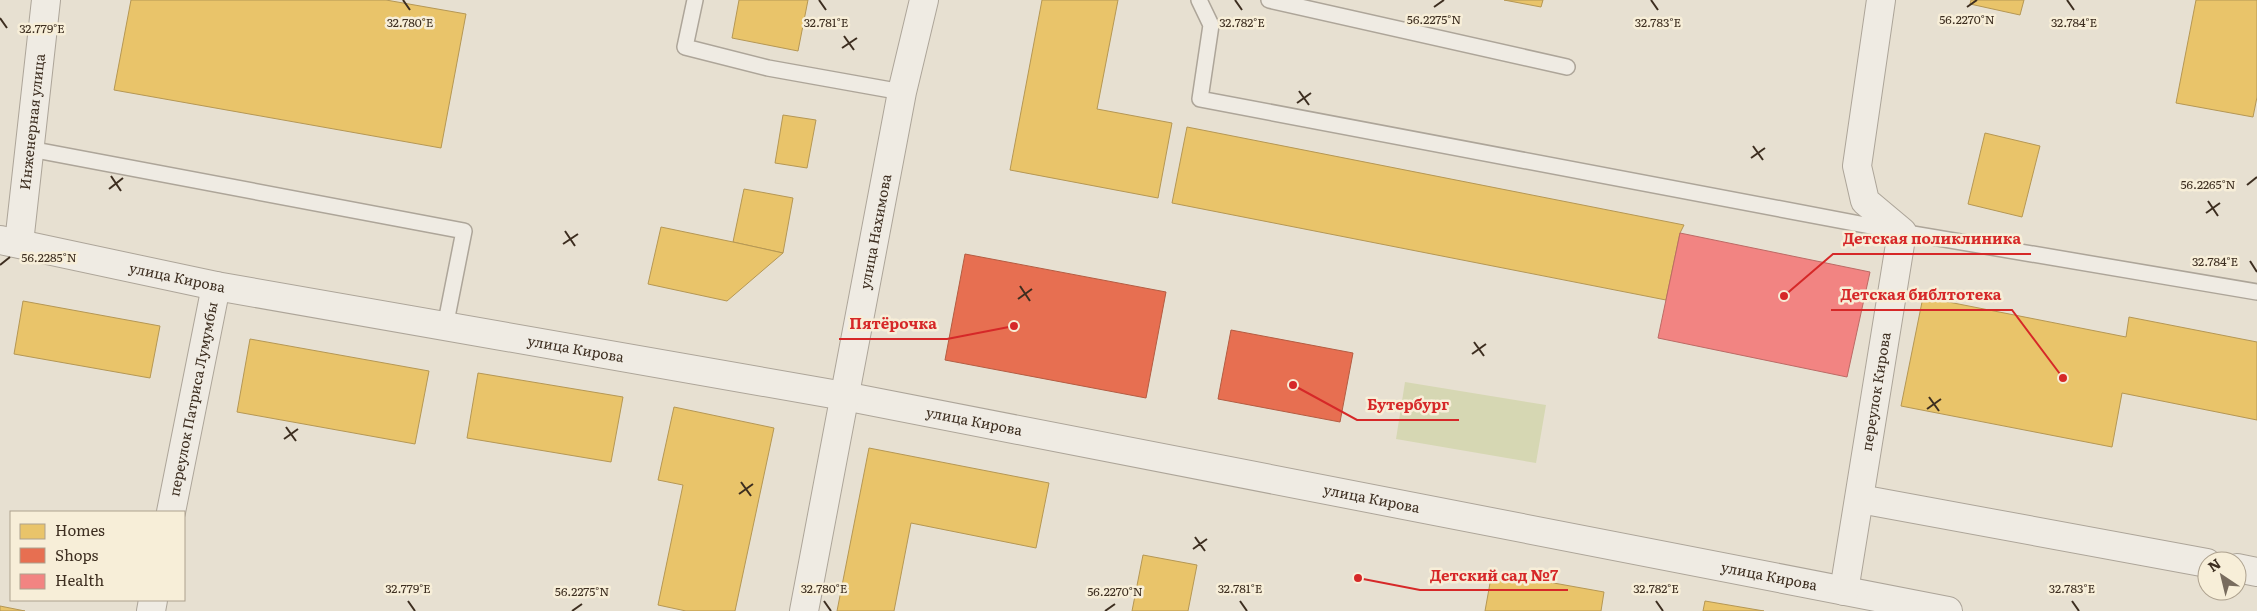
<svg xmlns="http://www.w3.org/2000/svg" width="2257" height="611" viewBox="0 0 2257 611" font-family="Literata,serif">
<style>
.green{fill:#d6d7b3}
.homes{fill:#e9c46a;stroke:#b59754}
.shops{fill:#e76f51;stroke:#b45c42}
.health{fill:#f28482;stroke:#bc6a65}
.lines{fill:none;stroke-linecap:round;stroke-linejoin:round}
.lane-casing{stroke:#ada599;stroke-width:18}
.street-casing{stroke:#ada599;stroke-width:30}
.lane{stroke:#efebe3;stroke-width:15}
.street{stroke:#efebe3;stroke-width:28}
.ticks{fill:none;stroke:#3d2e20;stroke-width:2}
.labels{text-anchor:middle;stroke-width:5;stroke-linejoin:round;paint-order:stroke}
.street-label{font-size:14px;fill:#3d2e20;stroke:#f7eed8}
.ticks-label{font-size:12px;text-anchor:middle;fill:#3d2e20;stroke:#f7eed8;stroke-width:5;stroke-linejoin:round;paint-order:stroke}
.leader{fill:none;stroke:#d62828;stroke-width:2}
.callout-dot{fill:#d62828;stroke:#f7eed8;stroke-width:2}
.callout-label{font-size:15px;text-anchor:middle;font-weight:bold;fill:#d62828;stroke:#f7eed8;stroke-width:5;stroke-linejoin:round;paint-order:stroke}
</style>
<rect width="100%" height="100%" fill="#e7e0d1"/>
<path class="green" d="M1405,382L1546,405L1536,463L1396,439Z"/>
<g class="homes">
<path d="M131,0H386L466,14L441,148L114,90Z"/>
<path d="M739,0H808L798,51L732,38Z"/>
<path d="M1042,0H1118L1097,109L1172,123L1158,198L1010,170Z"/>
<path d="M1504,0H1543L1541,7Z"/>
<path d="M1971,0H2024L2020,15L1970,4Z"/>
<path d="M2196,0H2257V97L2253,117L2176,103Z"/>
<path d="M783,115L816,120L807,168L775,163Z"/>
<path d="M1187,127L1684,225L1680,233L1666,300L1172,203Z"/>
<path d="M1985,133L2040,146L2022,217L1968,204Z"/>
<path d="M744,189L793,198L783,253L733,242Z"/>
<path d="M661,227L733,242L783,253L727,301L648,284Z"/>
<path d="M1923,297L2126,337L2129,317L2257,342V420L2122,393L2112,447L1901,406Z"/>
<path d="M23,301L160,326L150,378L14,354Z"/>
<path d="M250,339L429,371L415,444L237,412Z"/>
<path d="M478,373L623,397L611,462L467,438Z"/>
<path d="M674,407L774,428L735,611H686L658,605L683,485L658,480Z"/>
<path d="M869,448L1049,483L1036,548L911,523L894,611H837Z"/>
<path d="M1143,555L1197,565L1188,611H1132Z"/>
<path d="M1492,572L1604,592L1601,611H1485Z"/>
<path d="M1705,601L1764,611H1703Z"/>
<path d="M0,606L25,611H0Z"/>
</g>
<g class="shops">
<path d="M965,254L1166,292L1146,398L945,360Z"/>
<path d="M1231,330L1353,353L1340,422L1218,399Z"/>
</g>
<path class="health" d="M1680,233L1870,272L1847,377L1658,338Z"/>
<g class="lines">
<defs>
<g id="lane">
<path d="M695,0L685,47L768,68L902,92"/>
<path d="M1199,0L1211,25L1200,99L1902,232L2257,292"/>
<path d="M1269,0L1567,67"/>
<path d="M30,149L464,231L445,327"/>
</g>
<g id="street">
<path id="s1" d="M0,240L216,286L844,396L1948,611"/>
<path id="s2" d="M19,243L46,0"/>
<path d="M1860,499L2207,563"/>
<path id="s3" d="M171,512L216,286"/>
<path d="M2237,568L2257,572"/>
<path id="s4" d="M1844,591L1902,232L1865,201L1857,166L1881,0"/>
<path d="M151,611L153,600"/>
<path id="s5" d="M804,611L902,92L924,0"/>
</g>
</defs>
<use href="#lane" class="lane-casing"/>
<use href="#street" class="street-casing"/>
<use href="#lane" class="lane"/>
<use href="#street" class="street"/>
</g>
<path class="ticks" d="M403,0L410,10M819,0L826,10M1235,0L1242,10M1651,0L1658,10M2067,0L2074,10M1434,7L1444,0M1967,7L1977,0M0,18L7,28M844,36L854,50M842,48L857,38M1299,91L1309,105M1297,103L1311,93M1753,146L1763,160M1751,158L1765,148M111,176L121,191M2247,185L2257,177M109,189L123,178M2208,201L2218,216M2206,213L2220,203M565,231L575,246M563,244L578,234M2250,261L2257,272M0,265L10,257M1020,286L1030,301M1018,299L1032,289M1474,342L1484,356M1472,354L1486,344M1929,397L1939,411M1927,409L1941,399M286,427L296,441M284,439L298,429M741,482L751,496M739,494L753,484M1195,537L1205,551M1193,549L1207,539M408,601L415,611M824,601L831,611M1240,601L1247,611M1656,601L1663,611M2072,601L2079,611M572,611L582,604M1105,611L1115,604"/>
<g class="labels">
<g class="street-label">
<text dy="5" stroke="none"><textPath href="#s2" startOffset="122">Инженерная улица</textPath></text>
<text dy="5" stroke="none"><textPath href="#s5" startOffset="386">улица Нахимова</textPath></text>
<text dy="5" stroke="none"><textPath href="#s1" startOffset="181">улица Кирова</textPath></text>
<text dy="5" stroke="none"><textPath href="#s1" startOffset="586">улица Кирова</textPath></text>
<text dy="5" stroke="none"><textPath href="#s4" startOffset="202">переулок Кирова</textPath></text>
<text dy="5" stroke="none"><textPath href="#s3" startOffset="115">переулок Патриса Лумумбы</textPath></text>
<text dy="5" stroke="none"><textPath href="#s1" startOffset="991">улица Кирова</textPath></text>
<text dy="5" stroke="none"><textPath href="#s1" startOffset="1396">улица Кирова</textPath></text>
<text dy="5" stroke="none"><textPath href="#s1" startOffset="1801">улица Кирова</textPath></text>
</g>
</g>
<g class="ticks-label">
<text x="1434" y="24">56.2275°N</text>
<text x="1967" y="24">56.2270°N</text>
<text x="2074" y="27">32.784°E</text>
<text x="410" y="27">32.780°E</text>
<text x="826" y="27">32.781°E</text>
<text x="1242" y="27">32.782°E</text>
<text x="1658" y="27">32.783°E</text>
<text x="42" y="33">32.779°E</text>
<text x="2208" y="189">56.2265°N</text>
<text x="49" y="262">56.2285°N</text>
<text x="2215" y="266">32.784°E</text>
<text x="408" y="593">32.779°E</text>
<text x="824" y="593">32.780°E</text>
<text x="1240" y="593">32.781°E</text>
<text x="1656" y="593">32.782°E</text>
<text x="2072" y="593">32.783°E</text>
<text x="582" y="596">56.2275°N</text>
<text x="1115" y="596">56.2270°N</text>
</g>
<path class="leader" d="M1784 296L1833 254H2031M2063 378L2012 310H1831M1014 326L947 339H839M1293 385L1357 420H1459M1358 578L1420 590H1568"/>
<g class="callout-dot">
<circle cx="1784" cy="296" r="5"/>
<circle cx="2063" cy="378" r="5"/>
<circle cx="1014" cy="326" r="5"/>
<circle cx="1293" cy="385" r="5"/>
<circle cx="1358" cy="578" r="5"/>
</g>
<g class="callout-label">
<text x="1932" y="244">Детская поликлиника</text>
<text x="1921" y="300">Детская библтотека</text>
<text x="893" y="329">Пятёрочка</text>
<text x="1408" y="410">Бутербург</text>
<text x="1494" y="581">Детский сад №7</text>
</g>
<rect x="10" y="511" width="175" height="90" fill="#f7eed8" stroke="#ada18e"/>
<rect x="20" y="524" width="25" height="15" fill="#e9c46a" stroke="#ada18e"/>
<text x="55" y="536" font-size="15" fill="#3d2e20">Homes</text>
<rect x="20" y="548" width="25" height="15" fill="#e76f51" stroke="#ada18e"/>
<text x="55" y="561" font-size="15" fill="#3d2e20">Shops</text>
<rect x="20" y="574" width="25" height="15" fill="#f28482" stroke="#ada18e"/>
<text x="55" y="586" font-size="15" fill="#3d2e20">Health</text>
<g transform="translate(2222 576) rotate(325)"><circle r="24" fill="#f7eed8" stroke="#ada18e"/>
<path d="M0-4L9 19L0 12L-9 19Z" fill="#786c5e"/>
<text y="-8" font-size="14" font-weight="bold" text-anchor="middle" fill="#3d2e20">N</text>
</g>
</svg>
